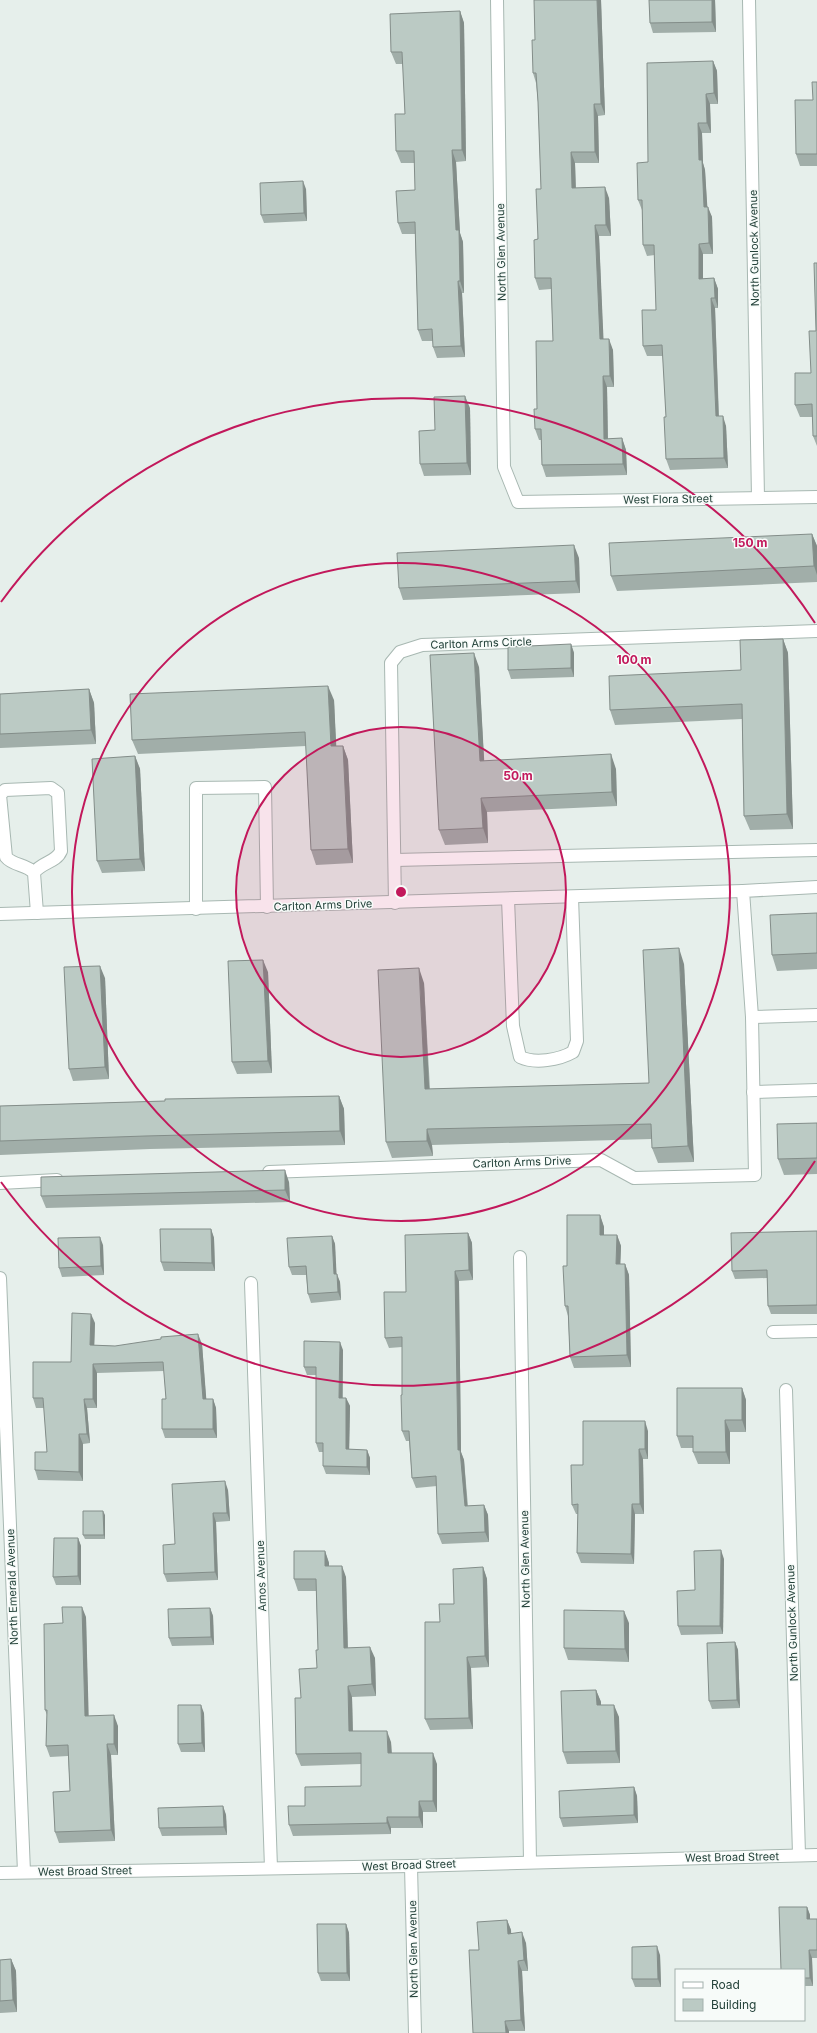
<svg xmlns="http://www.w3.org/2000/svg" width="817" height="2033" viewBox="0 0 817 2033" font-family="Inter,sans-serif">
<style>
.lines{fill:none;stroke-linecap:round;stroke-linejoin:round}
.minor-casing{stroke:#a8b8b2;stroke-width:14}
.minor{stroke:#fff;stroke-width:12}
.wall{fill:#a1aea9}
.shaded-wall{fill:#838d89}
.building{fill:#bbcac4;stroke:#838d89}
.ring{fill:none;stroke:#c2185b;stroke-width:2}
.labels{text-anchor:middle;stroke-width:3;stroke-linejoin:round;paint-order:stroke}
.street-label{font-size:11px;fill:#24423a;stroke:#f7fbf9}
.centre{fill:#c2185b;stroke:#f7fbf9;stroke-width:2}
.ring-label{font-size:12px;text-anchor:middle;font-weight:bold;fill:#c2185b;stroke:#f7fbf9;stroke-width:3;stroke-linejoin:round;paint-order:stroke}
</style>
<rect width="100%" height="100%" fill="#e6efeb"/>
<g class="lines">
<defs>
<g id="minor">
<path d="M497,0L504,467L518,502L817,497"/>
<path d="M749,0L758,497"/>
<path d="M395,860L817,850"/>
<path d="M34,873C27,864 13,866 6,857L0,795L5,790L51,788L58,793L61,851C56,863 41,862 34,873L37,913"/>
<path d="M508,899L513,1026L520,1057C535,1064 559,1060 573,1052L577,1041L572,897"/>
<path d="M395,903L391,663L400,652L422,645L817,631"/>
<path d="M196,909V788L265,787L267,907"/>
<path d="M0,914L743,891"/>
<path d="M752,1017L817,1015"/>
<path d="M753,1092L817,1090"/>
<path d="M269,1172L601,1160L634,1178L755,1175L752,1017L743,891L817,887"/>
<path d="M0,1183L57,1180"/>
<path d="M520,1257L530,1861"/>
<path d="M0,1278L24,1872"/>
<path d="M251,1283L271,1868"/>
<path d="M773,1332L817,1331"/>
<path d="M786,1390L799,1855"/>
<path d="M411,1866L415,2033"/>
<path d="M0,1873L411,1866L817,1855"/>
</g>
</defs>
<use href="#minor" class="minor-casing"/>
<use href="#minor" class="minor"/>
</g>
<g class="wall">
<path d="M601,0L605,115L598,116L599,163H575L576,188L609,198L611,236H599L603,339L613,350L614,387H607L608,439L622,438L626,450L627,475L546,477L542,465L541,440H539L535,429L537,409L553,341L551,289L539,290L535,278L541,189L538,102L536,83L533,73L535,40Z"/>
<path d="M649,0H715L716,32L653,33L650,23Z"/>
<path d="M460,11L464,23L466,161L456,162L460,233L463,242L464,293H462L465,357L437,358L433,347V341H422L418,330L415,234H402L398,223L415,190V163H401L396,151L405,114L403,64H396L391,52Z"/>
<path d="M713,61L717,71L718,104H710L711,133H702L703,163L705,170L707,207L712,217L713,254H703V279L714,278L718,289V308H715L719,416L726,426L728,468L670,470L666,459V417L663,356H647L643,346L656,310L655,255L647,256L643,245L642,210L638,200L648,162Z"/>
<path d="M817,82V166H800L796,154L813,100Z"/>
<path d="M306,189L307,221L264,223L261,215Z"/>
<path d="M817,263V446L813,436V417H800L795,405L811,373L816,331Z"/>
<path d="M470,408L471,475L424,476L420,464L435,430Z"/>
<path d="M812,534L817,546V582L617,591L611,576Z"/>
<path d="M579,558L580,593L403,600L399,588Z"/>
<path d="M783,639L788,653L793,829L750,830L744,816L742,719L615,725L610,710L741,670Z"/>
<path d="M571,644L574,653V677L511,679L508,670Z"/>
<path d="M479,667L484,761L616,769L617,806L487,812L488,843L445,845L439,830Z"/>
<path d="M89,689L94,703L96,744L0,748V694Z"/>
<path d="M334,700L336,746H343L348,760L353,863L316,865L311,850L306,746L138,754L132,740Z"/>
<path d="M135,756L140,769L145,871L102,873L97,861Z"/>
<path d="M817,913V969L777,971L772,955Z"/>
<path d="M684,964L694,1162L658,1163L652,1148V1139L432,1145L433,1156L392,1158L386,1142L424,983L430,1089L649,1083Z"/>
<path d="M268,972L272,1073L237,1074L232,1062Z"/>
<path d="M105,978L109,1079L73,1081L69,1069Z"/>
<path d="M339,1096L344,1109L345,1145L150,1149L0,1155V1106Z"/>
<path d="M817,1123V1174L784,1175L778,1159Z"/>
<path d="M289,1182L290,1202L46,1208L41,1196Z"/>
<path d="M600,1215L604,1227V1235H617L621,1246L620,1264H625L629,1275L631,1367L574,1368L570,1357L568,1316L565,1306L567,1266Z"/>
<path d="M211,1229L214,1238L215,1271H164L161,1262Z"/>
<path d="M817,1231V1314H771L768,1306L767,1278L735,1279L732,1271Z"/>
<path d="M468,1233L472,1243L473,1280L459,1281L461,1452L464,1460L468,1506L484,1505L488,1515L489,1542L442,1544L438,1534L437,1486L416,1488L412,1478L409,1441H406L402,1431V1347L389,1348L385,1338L406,1292Z"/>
<path d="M332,1236L335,1244L336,1274L340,1282L341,1300L311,1303L308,1294L306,1275H292L289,1267Z"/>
<path d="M103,1245L104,1275L62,1277L59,1268Z"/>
<path d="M95,1323L94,1345L115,1346L202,1344L206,1399H213L216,1408L217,1438H165L162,1429L166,1399L164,1371L97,1373V1408H87L90,1443L83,1444V1481L38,1480L35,1470L47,1452L44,1408H36L33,1398L71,1362Z"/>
<path d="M343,1350V1398H346L350,1406L349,1449L367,1450L370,1458V1475L326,1474L323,1466V1452H319L316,1443V1375H307L304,1367Z"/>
<path d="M742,1388L746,1400V1432H730V1464H698L693,1452V1448H681L677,1436Z"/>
<path d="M648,1431V1459H643L644,1514H635L634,1564L581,1563L577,1553L578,1514H576L572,1505L583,1465Z"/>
<path d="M228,1490L230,1521L216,1522L218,1580L167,1582L164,1574L175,1544Z"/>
<path d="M105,1515V1539H85L83,1535Z"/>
<path d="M78,1538L81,1546V1585H56L53,1577Z"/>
<path d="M325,1551L329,1563V1566L346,1577L348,1648L375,1658L376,1696L352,1697L353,1731L391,1742L392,1753L437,1764V1812H423V1828H391V1834L293,1836L289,1825L305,1806L361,1786V1764L301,1766L296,1754L301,1698L317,1668L318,1650L316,1591H298L294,1579Z"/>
<path d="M724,1559L723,1634L681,1635L678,1626Z"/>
<path d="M483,1567L487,1579L489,1667L471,1668L473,1729L430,1730L425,1719L440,1622Z"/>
<path d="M210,1608L213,1616L214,1645L172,1646L169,1638Z"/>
<path d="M86,1617L88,1716L118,1726V1755H111L115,1841L59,1843L55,1832L70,1791L68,1756L50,1757L46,1746L47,1715L45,1710L63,1623Z"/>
<path d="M629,1623V1662L568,1660L564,1648Z"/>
<path d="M735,1642L738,1650L740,1708L712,1709L709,1701Z"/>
<path d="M596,1690L601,1702V1705L619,1717L620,1763L567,1764L563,1752Z"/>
<path d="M204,1713L205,1752H181L178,1744Z"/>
<path d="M634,1787L637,1796L638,1823L563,1827L560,1818Z"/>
<path d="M223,1806L226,1815L227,1835L162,1836L159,1828Z"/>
<path d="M807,1907L810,1915V1919H817V1958H812L813,1986H804V1970Z"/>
<path d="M507,1920L511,1930V1933L526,1943L528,1971H522L525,2031H509V2033L479,1950Z"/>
<path d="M346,1924L349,1933L350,1981H321L318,1973Z"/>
<path d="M660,1955L661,1987H635L632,1979Z"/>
<path d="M11,1959L16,1971L17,2012L0,2013V1960Z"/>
</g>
<g class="shaded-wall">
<path d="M597,0H601L605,115L601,104Z"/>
<path d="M712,0H715L716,32L712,22Z"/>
<path d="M460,11L464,23L466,161L462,150Z"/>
<path d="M713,61L717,71L718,104L714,93Z"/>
<path d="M706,94L710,104L711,133L707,123Z"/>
<path d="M594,104L598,116L599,163L595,152Z"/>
<path d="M698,123L702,133L703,163L705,170L708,217L704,207L699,160Z"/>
<path d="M452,150L456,162L460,233L463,242L464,293L460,281L456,230Z"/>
<path d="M571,152L575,163L576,199L572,188Z"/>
<path d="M303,181L306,189L307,221L304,213Z"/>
<path d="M605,187L609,198L611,236L606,225Z"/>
<path d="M708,207L712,217L713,254L709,243Z"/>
<path d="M595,225L599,236L604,350L600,339Z"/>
<path d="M699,244L703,254V289L699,279Z"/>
<path d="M714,278L718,289V308L715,298Z"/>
<path d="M458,281L462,293L465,357L461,346Z"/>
<path d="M711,298L715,308L719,427L716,416Z"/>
<path d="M609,339L613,350L614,387L610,376Z"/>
<path d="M603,376L607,387L608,450L604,439Z"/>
<path d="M465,396L470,408L471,475L467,463Z"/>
<path d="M723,416L726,426L728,468L724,458Z"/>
<path d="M622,438L626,450L627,475L623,464Z"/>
<path d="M812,534L817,546V575L814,566Z"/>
<path d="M574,545L579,558L580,593L576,581Z"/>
<path d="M783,639L788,653L793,829L787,814Z"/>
<path d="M571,644L574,653V677L571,668Z"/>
<path d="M474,653L479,667L485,775L480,761Z"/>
<path d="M328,686L334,700L337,761L331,746Z"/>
<path d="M89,689L94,703L96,744L91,730Z"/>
<path d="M343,746L348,760L353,863L348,849Z"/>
<path d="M611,754L616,769L617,806L612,792Z"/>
<path d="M135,756L140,769L145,871L140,859Z"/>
<path d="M481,798L487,812L488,843L483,828Z"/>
<path d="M679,948L684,964L694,1162L688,1146Z"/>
<path d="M263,960L268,972L272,1073L268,1061Z"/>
<path d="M100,966L105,978L109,1079L105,1067Z"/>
<path d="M419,968L424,983L430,1105L425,1089Z"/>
<path d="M339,1096L344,1109L345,1145L340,1131Z"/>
<path d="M427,1129L432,1145L433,1156L427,1141Z"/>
<path d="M285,1170L289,1182L290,1202L285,1190Z"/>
<path d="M600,1215L604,1227V1247L600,1235Z"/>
<path d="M211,1229L214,1238L215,1271L212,1263Z"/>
<path d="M468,1233L472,1243L473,1280L469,1270Z"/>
<path d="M617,1235L621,1246L620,1276L616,1264Z"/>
<path d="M332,1236L335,1244L337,1282L334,1274Z"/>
<path d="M100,1237L103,1245L104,1275L101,1266Z"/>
<path d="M625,1264L629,1275L631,1367L627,1355Z"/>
<path d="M455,1271L459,1281L461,1452L464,1460L468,1516L465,1506L458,1450Z"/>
<path d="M337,1274L340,1282L341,1300L338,1292Z"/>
<path d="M91,1314L95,1323L94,1354L90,1345Z"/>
<path d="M198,1334L202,1344L207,1408L203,1399Z"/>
<path d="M340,1342L343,1350L342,1406L339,1398Z"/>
<path d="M93,1364L97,1373V1408L93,1399Z"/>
<path d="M742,1388L746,1400V1432L742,1420Z"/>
<path d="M346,1398L350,1406L349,1458L346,1449Z"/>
<path d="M84,1399L87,1408L90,1443L87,1434Z"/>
<path d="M213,1399L216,1408L217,1438L213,1429Z"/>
<path d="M725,1420L730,1432V1464L726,1452Z"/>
<path d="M645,1421L648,1431V1459L645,1449Z"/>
<path d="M79,1434L83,1444V1481L79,1472Z"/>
<path d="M639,1449L643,1459L644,1514L640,1504Z"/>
<path d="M367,1450L370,1458V1475L367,1467Z"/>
<path d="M225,1481L228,1490L230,1521L227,1513Z"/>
<path d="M632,1504L635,1514L634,1564L631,1554Z"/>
<path d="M484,1505L488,1515L489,1542L485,1532Z"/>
<path d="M103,1511L105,1515V1539L104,1535Z"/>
<path d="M213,1513L216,1522L218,1580L215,1572Z"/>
<path d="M78,1538L81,1546V1585L78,1576Z"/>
<path d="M721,1550L724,1559L723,1634L720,1626Z"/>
<path d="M325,1551L329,1563V1577L325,1566Z"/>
<path d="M342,1566L346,1577L348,1660L344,1648Z"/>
<path d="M483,1567L487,1579L489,1667L485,1656Z"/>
<path d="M82,1607L86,1617L89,1727L85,1716Z"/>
<path d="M210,1608L213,1616L214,1645L211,1637Z"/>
<path d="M624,1611L629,1623V1662L625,1649Z"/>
<path d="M735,1642L738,1650L740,1708L737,1700Z"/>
<path d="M370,1647L375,1658L376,1696L372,1684Z"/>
<path d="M467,1657L471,1668L473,1729L469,1718Z"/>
<path d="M348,1686L352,1697L353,1743L349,1731Z"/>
<path d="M596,1690L601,1702V1717L597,1705Z"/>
<path d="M201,1705L204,1713L205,1752L202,1743Z"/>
<path d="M614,1705L619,1717L620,1763L616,1751Z"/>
<path d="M114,1715L118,1726V1755L114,1744Z"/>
<path d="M387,1731L391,1742L392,1764L388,1753Z"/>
<path d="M107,1744L111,1755L115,1841L111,1830Z"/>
<path d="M433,1753L437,1764V1812L433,1801Z"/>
<path d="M634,1787L637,1796L638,1823L634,1815Z"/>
<path d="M419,1801L423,1812V1828L419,1817Z"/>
<path d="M223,1806L226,1815L227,1835L224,1827Z"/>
<path d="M387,1817L391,1828V1834L387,1823Z"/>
<path d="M807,1907L810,1915V1928L807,1919Z"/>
<path d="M507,1920L511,1930L512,1944L508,1934Z"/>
<path d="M346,1924L349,1933L350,1981L347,1973Z"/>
<path d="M522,1932L526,1943L528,1971L524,1960Z"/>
<path d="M657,1946L660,1955L661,1987L658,1979Z"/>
<path d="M809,1950L812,1958L813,1986L810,1978Z"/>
<path d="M11,1959L16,1971L17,2012L13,2000Z"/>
<path d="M518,1961L522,1971L525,2031L521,2020Z"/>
<path d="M505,2021L509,2031V2033H506Z"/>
</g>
<g class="building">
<path d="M534,0H597L601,104H594L595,152H571L572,188L605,187L606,225H595L600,339H609L610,376H603L604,439L622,438L623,464L542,465L541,429H535L534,409H537L536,341H553L551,278H535L534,240L538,239L536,189H541L538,102L536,73H533L532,40H535Z"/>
<path d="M649,0H712V22L650,23Z"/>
<path d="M460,11L462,150H452L456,230H459L460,281H458L461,346L433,347L432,329L418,330L415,222L398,223L396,191L415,190L414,151H396L395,114H405L402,52H391L390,14Z"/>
<path d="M713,61L714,93L706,94L707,123H698L699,160H702L704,207H708L709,243L699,244V279L714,278L715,298H711L716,416H723L724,458L666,459L664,417H666L662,345L643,346L642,310H656L654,245H643L642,200H638L637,163L648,162L647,63Z"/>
<path d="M812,82H817V154H796L795,100H813Z"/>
<path d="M303,181L304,213L261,215L260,183Z"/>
<path d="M814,263H817V436H813L812,404L795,405V373H811L809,331H816Z"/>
<path d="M465,396L467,463L420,464L419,431L435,430L434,397Z"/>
<path d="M812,534L814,566L611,576L609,543Z"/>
<path d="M574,545L576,581L399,588L397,553Z"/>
<path d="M783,639L787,814L744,816L742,704L610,710L609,676L741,670L740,640Z"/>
<path d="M571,644V668L508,670V647Z"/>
<path d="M474,653L480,761L611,754L612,792L481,798L483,828L439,830L430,655Z"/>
<path d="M328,686L331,746H343L348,849L311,850L305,732L132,740L130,694Z"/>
<path d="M89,689L91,730L0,734V694Z"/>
<path d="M135,756L140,859L97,861L92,759Z"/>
<path d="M817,913V953L772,955L770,915Z"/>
<path d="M679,948L688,1146L652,1148L651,1124L427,1129V1141L386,1142L378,970L419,968L425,1089L649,1083L643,950Z"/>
<path d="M263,960L268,1061L232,1062L228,961Z"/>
<path d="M100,966L105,1067L69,1069L64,967Z"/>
<path d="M339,1096L340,1131L145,1136L0,1141V1106L165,1101V1099Z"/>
<path d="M817,1123V1158L778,1159L777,1124Z"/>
<path d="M285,1170V1190L41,1196V1177Z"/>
<path d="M567,1215H600V1235H617L616,1264H625L627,1355L570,1357L568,1306H565L563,1266H567Z"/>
<path d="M160,1229H211L212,1263L161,1262Z"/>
<path d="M817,1231V1305L768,1306L767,1270L732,1271L731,1233Z"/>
<path d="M468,1233L469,1270L455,1271L458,1450H460L465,1506L484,1505L485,1532L438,1534L436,1476L412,1478L409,1431H402L401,1395H402V1337L385,1338L384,1292H406L405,1235Z"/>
<path d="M332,1236L334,1274H337L338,1292L308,1294L306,1266L289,1267L287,1238Z"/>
<path d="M100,1237L101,1266L59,1268L58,1238Z"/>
<path d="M72,1313L91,1314L90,1345L115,1346L161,1339V1337L198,1334L203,1399H213V1429H162V1399H166L163,1362L93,1364V1399H84L87,1434H79V1472L35,1470V1452H47L43,1398H33V1362H71Z"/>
<path d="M304,1341L340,1342L339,1398H346V1449L367,1450V1467L323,1466V1443H316V1367H304Z"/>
<path d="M677,1388H742V1420H725L726,1452H693V1436H677Z"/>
<path d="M583,1421H645V1449H639L640,1504H632L631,1554L577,1553L578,1504L572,1505L571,1465H583Z"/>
<path d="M225,1481L227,1513H213L215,1572L164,1574L163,1545L175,1544L172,1484Z"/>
<path d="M83,1511H103L104,1535H83Z"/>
<path d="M54,1538H78V1576L53,1577Z"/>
<path d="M721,1550L720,1626H678L677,1591L695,1590L694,1551Z"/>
<path d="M294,1551H325V1566H342L344,1648L370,1647L372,1684L348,1686L349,1731H387L388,1753H433V1801H419V1817H387V1823L289,1825L288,1806H305V1787L361,1786V1753L296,1754L295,1698H301L299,1669L317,1668L316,1650H318L316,1579H294Z"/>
<path d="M483,1567L485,1656L467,1657L469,1718L425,1719V1622H440L439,1604H454L453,1569Z"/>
<path d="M62,1607H82L85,1716L114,1715V1744H107L111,1830L55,1832L53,1792L70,1791L68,1745L46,1746L47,1710H45L44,1624L63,1623Z"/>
<path d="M210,1608L211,1637L169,1638L168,1609Z"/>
<path d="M564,1610L624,1611L625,1649L564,1648Z"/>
<path d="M735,1642L737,1700L709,1701L707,1643Z"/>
<path d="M596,1690L597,1705H614L616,1751L563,1752L561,1691Z"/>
<path d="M178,1705H201L202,1743L178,1744Z"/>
<path d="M634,1787V1815L560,1818L559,1791Z"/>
<path d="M223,1806L224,1827L159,1828L158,1808Z"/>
<path d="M779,1907H807V1919H817V1950H809L810,1978H804V1970H781Z"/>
<path d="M507,1920L508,1934L522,1932L524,1960L518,1961L521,2020L505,2021L506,2033H473L469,1950H479L477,1922Z"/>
<path d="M317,1924H346L347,1973H318Z"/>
<path d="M657,1946L658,1979H632V1947Z"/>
<path d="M11,1959L13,2000L0,2001V1960Z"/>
</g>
<circle cx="401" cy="892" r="165" fill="#c2185b" fill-opacity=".12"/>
<g class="ring">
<circle cx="401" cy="892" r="165"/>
<circle cx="401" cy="892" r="329"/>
<path d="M815 1161A494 494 0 0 1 1 1182M1 602A494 494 0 0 1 815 623"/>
</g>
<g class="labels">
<g class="street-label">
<text transform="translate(754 248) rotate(-91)" y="4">North Gunlock Avenue</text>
<text transform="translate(501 252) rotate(-91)" y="4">North Glen Avenue</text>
<text transform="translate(668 499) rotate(-1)" y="4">West Flora Street</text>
<text transform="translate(481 643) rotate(-2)" y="4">Carlton Arms Circle</text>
<text transform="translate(323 905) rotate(-2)" y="4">Carlton Arms Drive</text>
<text transform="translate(522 1162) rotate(-2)" y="4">Carlton Arms Drive</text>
<text transform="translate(525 1559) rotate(-91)" y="4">North Glen Avenue</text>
<text transform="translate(261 1576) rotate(-92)" y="4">Amos Avenue</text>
<text transform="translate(12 1587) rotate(-92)" y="4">North Emerald Avenue</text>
<text transform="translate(792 1623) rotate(-92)" y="4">North Gunlock Avenue</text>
<text transform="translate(732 1857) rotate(-1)" y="4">West Broad Street</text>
<text transform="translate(409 1865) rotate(-2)" y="4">West Broad Street</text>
<text transform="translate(85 1871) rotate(-1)" y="4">West Broad Street</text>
<text transform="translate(413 1949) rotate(-91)" y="4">North Glen Avenue</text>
</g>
</g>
<circle cx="401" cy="892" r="6" class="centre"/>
<g class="ring-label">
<text x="750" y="547">150 m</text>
<text x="634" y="664">100 m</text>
<text x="518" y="780">50 m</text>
</g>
<rect x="675" y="1969" width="130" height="52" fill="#f7fbf9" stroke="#a3b1ad"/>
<rect x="683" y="1982" width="20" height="6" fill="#ffffff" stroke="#a3b1ad"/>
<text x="711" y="1989" font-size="12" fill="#24423a">Road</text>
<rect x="683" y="1999" width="20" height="12" fill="#bbcac4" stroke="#a3b1ad"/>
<text x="711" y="2009" font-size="12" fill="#24423a">Building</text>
</svg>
